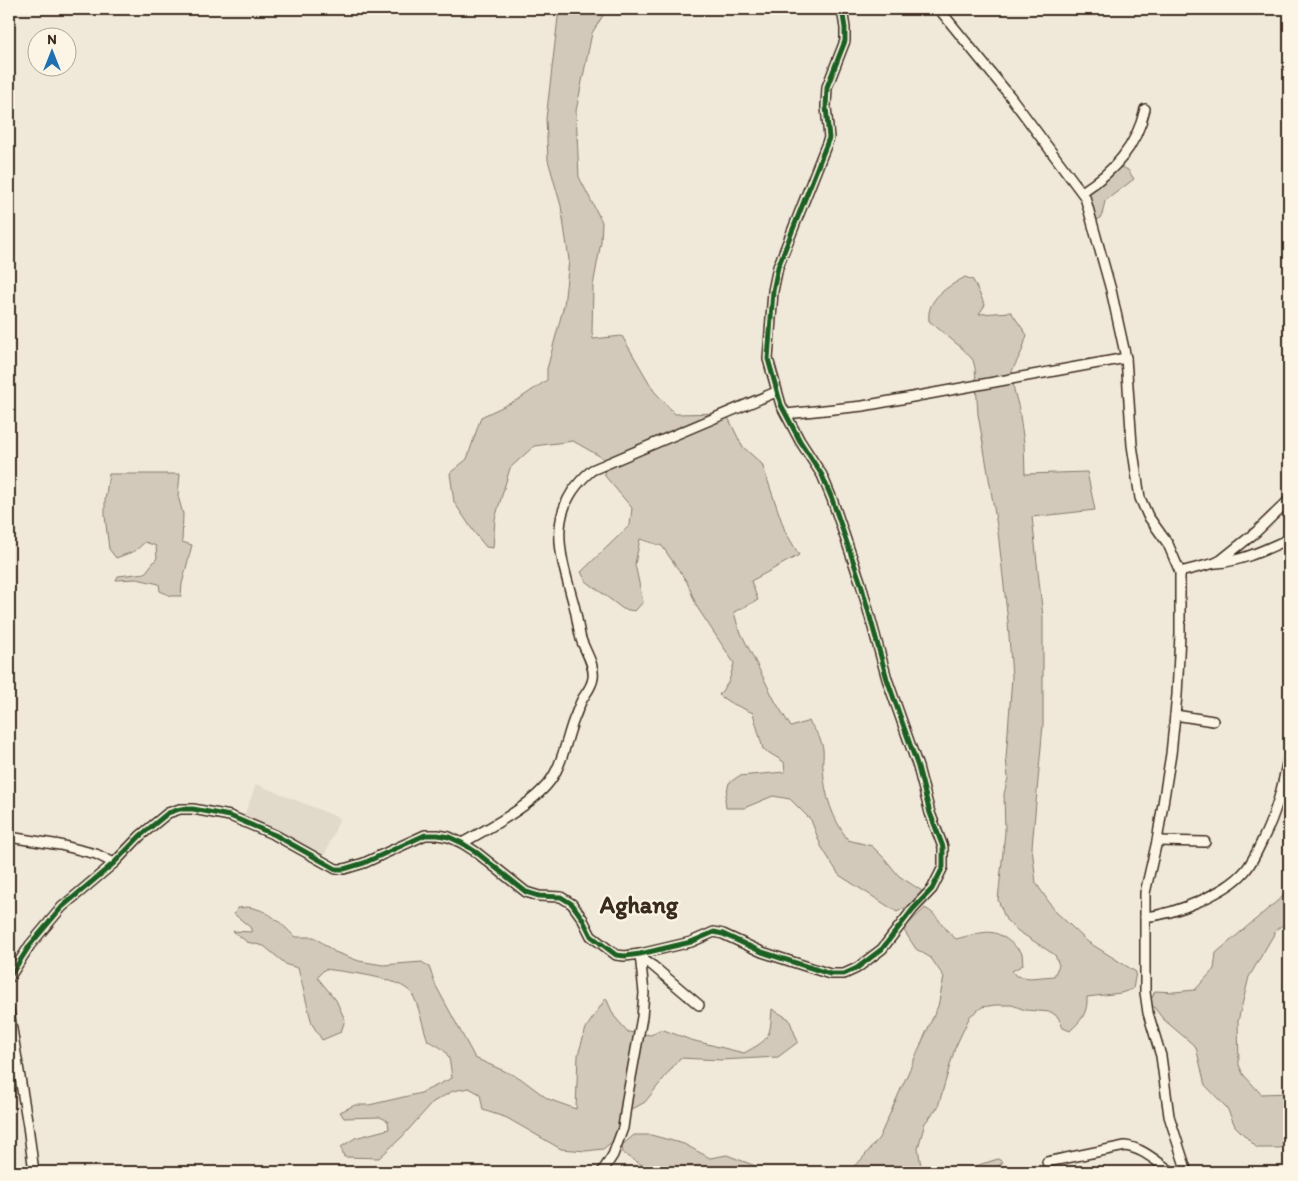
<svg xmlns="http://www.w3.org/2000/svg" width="1298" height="1181" viewBox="0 0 1298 1181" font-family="Itim,sans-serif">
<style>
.built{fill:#e1d9c9}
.green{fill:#d2c9ba;stroke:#867a6c}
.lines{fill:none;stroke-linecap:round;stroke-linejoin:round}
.minor-casing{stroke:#3b2a1e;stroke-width:12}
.minor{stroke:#fcf5e5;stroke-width:9}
.cycleway-casing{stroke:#fcf5e5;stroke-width:8}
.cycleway{stroke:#1b5e20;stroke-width:5}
.labels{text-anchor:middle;stroke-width:4.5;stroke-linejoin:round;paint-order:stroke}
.quarter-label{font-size:24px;font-weight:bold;fill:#3b2a1e;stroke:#fcf5e5}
</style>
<rect width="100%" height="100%" fill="#f0e9d9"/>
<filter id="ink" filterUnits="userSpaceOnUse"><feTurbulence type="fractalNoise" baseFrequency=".02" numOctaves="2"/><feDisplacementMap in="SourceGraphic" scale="10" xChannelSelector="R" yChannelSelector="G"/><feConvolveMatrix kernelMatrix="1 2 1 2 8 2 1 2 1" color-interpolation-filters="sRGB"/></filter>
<g filter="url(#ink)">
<path class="built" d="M256,784L340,818L323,859L243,819Z"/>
<g class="green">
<path d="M559,9H607L592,33L576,111L579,177L602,222L601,242L593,286L592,332L593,339L622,336L654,391L675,414L726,413L742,446L762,464L785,531L799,555L751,581L758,600L734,612L738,627L775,701L791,727L809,721C814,729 822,739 823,749C824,755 822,762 823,768C825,797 832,817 848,840L872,846L885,859L899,876L922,891L911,905L897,912L839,875L821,846L811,820L790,799L773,796L744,808H726L725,799L729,783L739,776L785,772L784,762L763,749L753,713L729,702L719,695L729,681L734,663L697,607L687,582L662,546L640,539L635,564L643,602L635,611L623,609L586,581L581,572L630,525L632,508L605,476L603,458L573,441L534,446L510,468L495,519L493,548L486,547L474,532L454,502L450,473L467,459L481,417L519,399L547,380V369L564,305L569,260L561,206L548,160L546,119Z"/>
<path d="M1122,167L1128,170L1134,179L1105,201L1102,215L1099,219L1095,220L1089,193L1106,177Z"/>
<path d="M965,277L973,280L985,305L979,314L1011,312L1027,335L1022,351L1012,371L1014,390L1019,409L1024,443L1025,474L1087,472L1095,510L1032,517L1043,617V725L1032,847L1036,883L1055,911L1088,942L1136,972L1133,989L1121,993L1087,997C1088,1013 1081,1021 1070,1031L1063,1028L1058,1017L1051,1012L1025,1010L1012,1005H995L982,1007L970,1016L955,1048L938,1107L925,1123L918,1148L922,1172H847L861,1160L879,1138L938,1006L944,977L931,958L916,949L903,929L925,908C939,915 943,929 956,939C991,930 995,926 1022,953L1023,965L1012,971L1016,976L1030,978L1054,976L1059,965L1055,955L1018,931L1006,920L998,900L1005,832L1004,794L1008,778L1006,758L1012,677L1008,622L998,532L978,414L975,368L973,360L963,349L929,321C926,298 948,287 965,277Z"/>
<path d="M109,474H180L178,496L183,514L182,542L192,545L182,584L181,596H171L160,591L159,584L137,579L116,580L118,576L145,573L157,558L156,546L145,542L135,551L116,558L109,549L105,516V501Z"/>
<path d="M1289,891V921L1277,929L1249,977L1238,1021L1239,1065L1243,1074L1261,1094L1289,1093V1146L1279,1148H1257L1235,1126L1227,1108L1205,1085L1196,1047L1163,1019L1150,1002L1155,991L1174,992L1195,990L1214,969L1216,953Z"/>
<path d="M247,907C268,909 281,923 295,937H314L335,952L359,961L383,965L422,962L429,967L436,986L475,1058L520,1078L548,1099L576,1109L578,1055L586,1028L606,998L614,1016L628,1032L651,1035L661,1029L691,1040L744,1053C770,1039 770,1038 772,1009L789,1019L798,1042L778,1057L721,1060L680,1058L645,1102L624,1114L619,1124L618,1137L603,1149L586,1151L561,1149L507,1118L483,1110L480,1094L469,1088L453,1091L433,1102L402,1137L379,1158L344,1157L341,1147L355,1138L389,1129L388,1121L380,1117L344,1118L340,1112L355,1105H369L421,1093L452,1078C449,1055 450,1051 428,1041C424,1031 418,1002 412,994C401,977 345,972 325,969L317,977L336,1000L345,1020L341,1032L322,1040L312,1024L298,968L287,965L264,946L247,942L233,931L252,932L250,927L234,914L238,908Z"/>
<path d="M634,1135H651L684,1144L710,1158L727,1155L771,1172H653L623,1153L622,1145Z"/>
<path d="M998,1159L1003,1162L995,1169L996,1172H963L962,1170Z"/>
<path d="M809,1167L823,1168L836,1172H804Z"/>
</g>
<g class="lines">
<defs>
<g id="minor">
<path d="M939,9L1010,96L1085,197L1111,290L1126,358L1132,445L1140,498L1148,516L1168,544L1180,572V634L1177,695L1171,754L1157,841L1145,893V992L1148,1013L1161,1056L1169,1116L1187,1172"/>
<path d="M1082,192C1114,171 1136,148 1145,109"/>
<path d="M786,414L863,406L1126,358"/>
<path d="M1217,563C1243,561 1266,549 1289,539"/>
<path d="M1180,572L1215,563L1221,560L1256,532L1289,500"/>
<path d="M1175,715L1213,721"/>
<path d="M9,837L60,845L96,854L114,863"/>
<path d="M1157,841L1205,842"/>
<path d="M462,843C489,828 541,801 555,773C564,757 567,737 574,719C577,712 579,705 583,698C587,692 592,686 593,678C595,665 585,651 581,639C578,628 577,616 574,605C560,554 544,510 592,470L776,392"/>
<path d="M1145,917C1164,915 1182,909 1200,901C1216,893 1233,885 1245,871C1252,863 1257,852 1262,841C1277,811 1283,786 1289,753"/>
<path d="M640,958L653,966L699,1005"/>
<path d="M9,978L30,945L62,907L114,863L140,836L168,813L180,809H193L230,816L275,835L336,869H344L364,863L425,835H438L449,837L462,843L476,852L526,892L539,896L561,897L572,904L582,918L591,936L616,955L625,956L640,954L691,942L714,932L723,934L762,952L830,974H844L857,968L882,949L913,909L932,889L943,867V847L930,813L918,767L887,679L861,584L832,499L822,475L800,441L781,405L768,359L773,291L778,267L829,138L826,107L827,87L845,41V28L842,9"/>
<path d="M9,1011L28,1126L34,1172"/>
<path d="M1047,1162L1125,1146C1143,1148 1157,1162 1172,1172"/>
<path d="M602,1172L613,1155L623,1128L627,1099L642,1017L644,993L640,954"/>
</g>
</defs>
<use href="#minor" class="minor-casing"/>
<use href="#minor" class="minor"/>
<defs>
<path id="cycleway" d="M9,978L30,945L62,907L114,863L140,836L168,813L180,809H193L230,816L275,835L336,869H344L364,863L425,835H438L449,837L462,843L476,852L526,892L539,896L561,897L572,904L582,918L591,936L616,955L625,956L640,954L691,942L714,932L723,934L762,952L830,974H844L857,968L882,949L913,909L932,889L943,867V847L930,813L918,767L887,679L861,584L832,499L822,475L800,441L781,405L768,359L773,291L778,267L829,138L826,107L827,87L845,41V28L842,9"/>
</defs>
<use href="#cycleway" class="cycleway-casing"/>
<use href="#cycleway" class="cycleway"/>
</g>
</g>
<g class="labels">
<g class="quarter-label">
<text x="639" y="913">Aghang</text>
</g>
</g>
<rect width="1298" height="1181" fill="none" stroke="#fcf5e5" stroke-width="30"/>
<rect x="15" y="15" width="1268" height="1151" fill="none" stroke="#3b2a1e" stroke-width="2" filter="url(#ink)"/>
<g transform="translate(52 52)"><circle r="24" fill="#fcf5e5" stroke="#afa495"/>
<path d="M0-4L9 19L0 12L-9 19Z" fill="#1f6fb2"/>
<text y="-8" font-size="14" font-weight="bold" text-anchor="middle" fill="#3b2a1e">N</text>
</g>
</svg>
